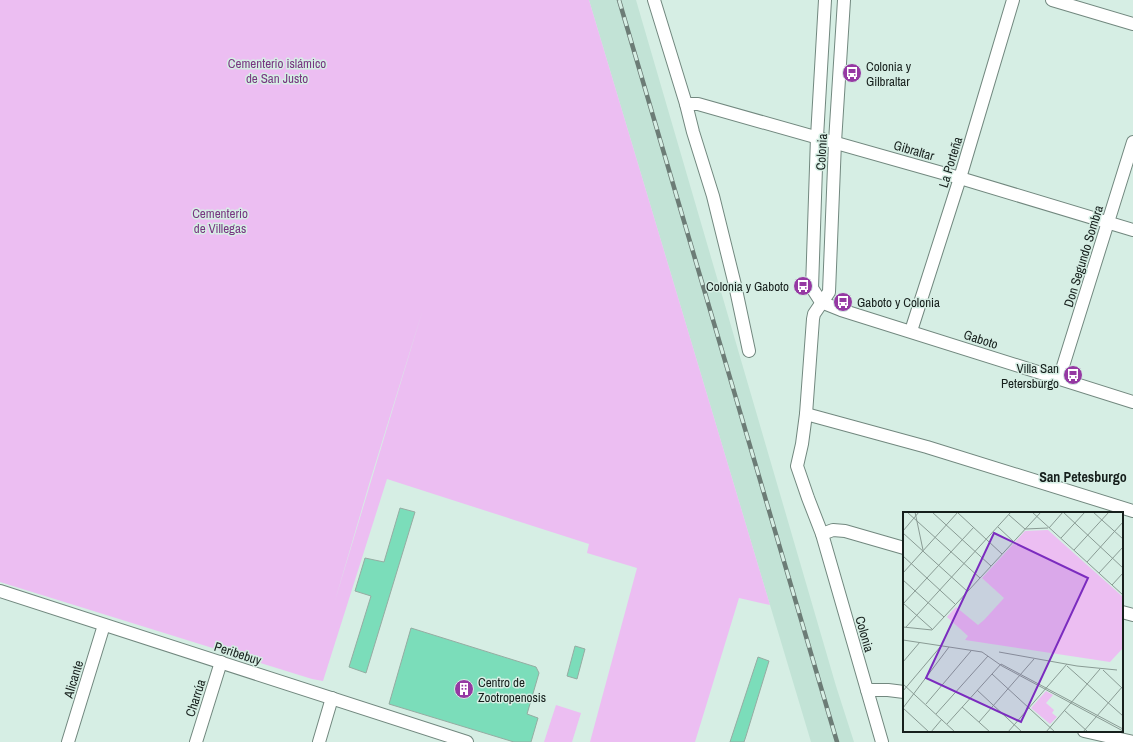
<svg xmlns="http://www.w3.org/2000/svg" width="1133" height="742" viewBox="0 0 1133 742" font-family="'Archivo Narrow',sans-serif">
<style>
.built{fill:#c2e3d6}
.green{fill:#ecbef2;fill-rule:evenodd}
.building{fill:#7bddba;stroke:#95aca2}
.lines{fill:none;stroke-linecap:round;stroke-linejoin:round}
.minor-casing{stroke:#72887f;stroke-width:14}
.minor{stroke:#fff;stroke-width:12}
.rail-casing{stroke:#6c7c76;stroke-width:4.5}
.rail{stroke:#d6eee4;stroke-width:3;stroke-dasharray:9;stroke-linecap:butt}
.labels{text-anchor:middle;stroke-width:3;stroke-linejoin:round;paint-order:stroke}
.park-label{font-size:13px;fill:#773681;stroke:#d6eee4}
.poi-label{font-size:13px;fill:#161f1c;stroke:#d6eee4;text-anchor:start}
.street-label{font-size:13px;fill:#161f1c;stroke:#d6eee4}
.neighbourhood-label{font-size:14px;font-weight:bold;fill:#161f1c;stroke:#d6eee4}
.inset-road{fill:none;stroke:#899b94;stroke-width:1}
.view{fill:#7b2cbf;fill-opacity:0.15;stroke:#7b2cbf;stroke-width:2}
.inset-edge{fill:none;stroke:#161f1c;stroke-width:2}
</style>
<rect width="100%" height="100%" fill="#d6eee4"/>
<path class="built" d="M589,0H636L836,686L854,742H811Z"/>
<g class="green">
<path d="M0,0H589L770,605L739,598L695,742H590L637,568L587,553L589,544L387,479L323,681L312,679L0,582ZM423,309L334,604L370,481Z"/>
<path d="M556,705L581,713L572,742H544Z"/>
</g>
<g class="building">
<path d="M400,508L415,512L366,673L349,667L371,596L355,591L365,558L384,562Z"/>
<path d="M411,628L536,667L539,673L527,714L538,718L531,742H514L389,704Z"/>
<path d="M575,646L585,649L577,679L567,676Z"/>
<path d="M758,657L769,661L746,736L744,742H730Z"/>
</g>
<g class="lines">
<defs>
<g id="minor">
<path d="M654,0L686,104L693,132L713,196L735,285L749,351"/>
<path d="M844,0L835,142L829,292L814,314L813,319L806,414L802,444L797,466L808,498L822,534L882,742"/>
<path d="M1052,0L1133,24"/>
<path d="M686,104H698L960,178L1133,230"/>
<path d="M821,302L841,310L1133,402"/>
<path d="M821,302L812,288L817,137L825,0"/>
<path d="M911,331L960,178L1013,0"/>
<path d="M1059,379L1133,142"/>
<path d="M806,414L927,447L1133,511"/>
<path d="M822,534L833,530L845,531L904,548"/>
<path d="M0,591L467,742"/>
<path d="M1122,612L1133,615"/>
<path d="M867,690H888L904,692"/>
<path d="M1084,731L1133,742"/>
<path d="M68,742L104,625"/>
<path d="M196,742L221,662"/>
<path d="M319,742L332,698"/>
</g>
</defs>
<use href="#minor" class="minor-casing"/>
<use href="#minor" class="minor"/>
<defs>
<path id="rail" d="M619,0L837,742"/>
</defs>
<use href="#rail" class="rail-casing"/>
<use href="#rail" class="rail"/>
</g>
<defs>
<symbol id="bus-disc" viewBox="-11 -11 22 22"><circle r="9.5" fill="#9539a3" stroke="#d6eee4"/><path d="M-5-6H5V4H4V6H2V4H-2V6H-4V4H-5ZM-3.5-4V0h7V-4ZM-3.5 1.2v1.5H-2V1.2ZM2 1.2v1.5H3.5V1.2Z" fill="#fff"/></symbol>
<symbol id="building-disc" viewBox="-11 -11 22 22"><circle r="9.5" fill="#9539a3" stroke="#d6eee4"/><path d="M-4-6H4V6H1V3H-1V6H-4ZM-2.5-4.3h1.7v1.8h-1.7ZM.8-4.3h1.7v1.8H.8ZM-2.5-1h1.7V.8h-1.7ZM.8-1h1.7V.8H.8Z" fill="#fff"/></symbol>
</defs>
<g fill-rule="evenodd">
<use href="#bus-disc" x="841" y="62" width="22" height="22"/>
<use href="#bus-disc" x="792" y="275" width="22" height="22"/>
<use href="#bus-disc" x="832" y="291" width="22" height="22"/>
<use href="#bus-disc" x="1062" y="364" width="22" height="22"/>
<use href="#building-disc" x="453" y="678" width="22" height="22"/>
</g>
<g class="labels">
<g class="park-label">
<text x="277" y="68">Cementerio islámico<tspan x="277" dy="15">de San Justo</tspan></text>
<text x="220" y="218">Cementerio<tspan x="220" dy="15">de Villegas</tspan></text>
</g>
<g class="poi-label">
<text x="866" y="71">Colonia y<tspan x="866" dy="15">Gilbraltar</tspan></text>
<text x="789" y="291" text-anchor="end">Colonia y Gaboto</text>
<text x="857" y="307">Gaboto y Colonia</text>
<text x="1059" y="373" text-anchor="end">Villa San<tspan x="1059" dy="15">Petersburgo</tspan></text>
<text x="478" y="687">Centro de<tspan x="478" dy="15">Zootropenosis</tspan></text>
</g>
<g class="street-label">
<text transform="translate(914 150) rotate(16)" y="5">Gibraltar</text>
<text transform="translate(821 152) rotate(-87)" y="5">Colonia</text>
<text transform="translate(950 162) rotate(-73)" y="5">La Porteña</text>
<text transform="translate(1083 256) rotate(-73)" y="5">Don Segundo Sombra</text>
<text transform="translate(981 339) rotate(18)" y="5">Gaboto</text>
<text transform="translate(865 634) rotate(74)" y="5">Colonia</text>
<text transform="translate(238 653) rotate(18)" y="5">Peribebuy</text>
<text transform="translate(73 679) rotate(-73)" y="5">Alicante</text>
<text transform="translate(195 698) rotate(-72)" y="5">Charrúa</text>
</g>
<g class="neighbourhood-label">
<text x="1083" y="482">San Petesburgo</text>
</g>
</g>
<g transform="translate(903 512)">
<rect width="220" height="220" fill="#d6eee4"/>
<path d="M145,18L220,85V136L207,150L62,128L65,124L44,105L53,95L75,113L81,108L101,86L79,66L122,19ZM143,179L150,183L143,191L151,198L149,201L154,205L147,212L128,196Z" fill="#ecbef2"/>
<path class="inset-road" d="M4,0L77,66M12,0L20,38M29,0L88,54M54,0L99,42M129,0L220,83M160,0L220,56M190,0L220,27M106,3L122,17M95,15L111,30M146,16L160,0M122,17L145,16M0,19L16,0M0,21L64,79M158,26L182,0M171,38L206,0M0,44L52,92M184,50L220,10M0,61L55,0M196,61L220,35M0,68L41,105M209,73L220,61M0,91L29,117M0,92L71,15M0,115L29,118L138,0M3,115L108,0M0,128L79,140L99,154L220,219M96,140L174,154L214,158M0,150L17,130M98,152L220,217M164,154L220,204M200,158L220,177M89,162L152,220M0,172L52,220M74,178L119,220M0,179L38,134M23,192L68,139M59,195L87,220M0,196L46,135M0,196L26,220M161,198L185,220M33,202L85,144M76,210L131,147M44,212L98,152M28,220L39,207M105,220L164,152M143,220L197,157M180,220L220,174"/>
<path class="view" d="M91,21L185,66L118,210L23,166Z"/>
<rect width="220" height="220" class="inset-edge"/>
</g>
</svg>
